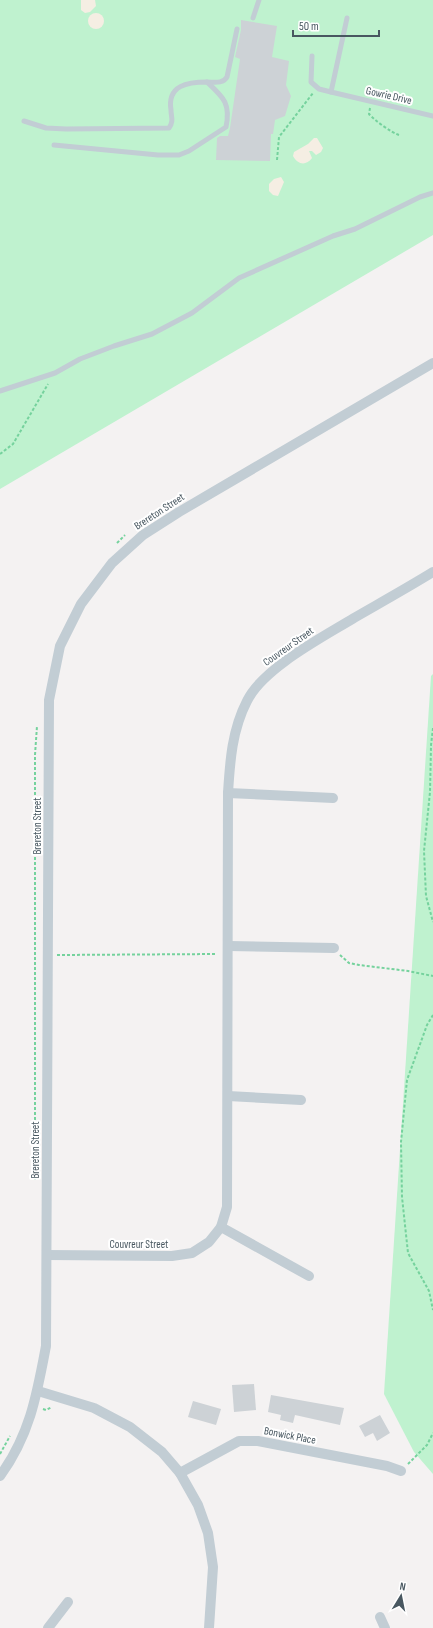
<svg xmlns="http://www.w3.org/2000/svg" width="433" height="1628" viewBox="0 0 433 1628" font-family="'Sofia Sans Condensed',sans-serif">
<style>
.green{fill:#bff2cf}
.sand{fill:#f5eee3}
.building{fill:#cdd2d6}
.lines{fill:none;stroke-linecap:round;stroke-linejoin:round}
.path{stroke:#75d29d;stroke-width:2;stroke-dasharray:3 2;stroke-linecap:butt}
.lane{stroke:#c2cdd4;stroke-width:5}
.street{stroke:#c2cdd4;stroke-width:10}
.labels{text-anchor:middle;stroke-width:4;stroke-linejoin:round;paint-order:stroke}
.street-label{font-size:11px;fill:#485760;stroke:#fff}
</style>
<rect width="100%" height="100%" fill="#f4f2f2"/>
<g class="green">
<path d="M0,0H433V235L0,489Z"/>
<path d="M433,674V1474L414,1452L384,1394L431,676Z"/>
</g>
<g class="sand">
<path d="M81,0H95L96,6L90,12L85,13L81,10Z"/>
<circle cx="96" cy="21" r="8"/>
<path d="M314,138H317L323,148L321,152L316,155L312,151H309L312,158C306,166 298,165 293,156L294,152L308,144Z"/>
<path d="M281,177L284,182L278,196L273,195L269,191V184L274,179Z"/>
</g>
<g class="building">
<path d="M241,20L277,26L272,57L289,61L286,85L291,96L285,116L275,120L273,134H271L270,161L216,160L217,138L220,136H228L230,128L240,59L235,57L241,30Z"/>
<path d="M254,1384L256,1410L234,1412L232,1385Z"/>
<path d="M271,1395L344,1408L340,1425L295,1415L293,1423L280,1420L281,1415L268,1412Z"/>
<path d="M193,1401L221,1409L216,1425L188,1417Z"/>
<path d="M380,1415L390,1433L377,1441L373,1433L365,1437L359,1426Z"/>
</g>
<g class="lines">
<g class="path">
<path d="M370,108L369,114C374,120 392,133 399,135"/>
<path d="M277,160L279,137L313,93"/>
<path d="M0,454L13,444L48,384"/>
<path d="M117,543L125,535"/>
<path d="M433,728L431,745L430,792L424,851L426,896L433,922"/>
<path d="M57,955L217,954"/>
<path d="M340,955L349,963L359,965L408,971L433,976"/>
<path d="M433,1015L427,1025L407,1080L401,1142L402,1197L408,1253L429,1291L433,1310"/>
<path d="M35,1180V755L37,726"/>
<path d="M43,1409L46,1410L52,1407"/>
<path d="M0,1454L10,1436"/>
<path d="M408,1464L427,1445L433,1433"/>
</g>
<g class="lane">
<path d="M253,18L259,0"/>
<path d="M347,18L331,92L433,116"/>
<path d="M312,56L311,82L319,89L331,92"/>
<path d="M207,82C214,82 223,84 227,77L237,29"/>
<path d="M24,121L46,128L66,129L169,128C174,121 171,117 171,110C167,85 188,82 207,82C223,97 231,103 226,127L189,151L179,155H158L54,145"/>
<path d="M0,391L55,373L80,359L114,346L152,334L192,313L239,278L333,236L355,229L420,197L433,193"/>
</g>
<g class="street">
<path d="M228,793L333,798"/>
<path d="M229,946L334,948"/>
<path d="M228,1096L301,1100"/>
<path d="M221,1227L309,1276"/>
<path d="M47,1255L172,1256L192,1253L209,1242L221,1227L227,1207L228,793C230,761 232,730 247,701C263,668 323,637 354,618C380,603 407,588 433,572"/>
<path d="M38,1391L94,1408L130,1427L162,1452L180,1473L198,1505L208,1533L213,1567L209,1628"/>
<path d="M180,1473L239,1441H258L387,1466L401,1471"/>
<path d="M0,1476C30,1435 37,1394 46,1346L49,700L60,646L81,604L112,563L143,535L179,512L433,363"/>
<path d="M380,1617L385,1628"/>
<path d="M48,1628L68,1602"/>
</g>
</g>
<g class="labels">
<g class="street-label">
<text transform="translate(389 95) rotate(13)" y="4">Gowrie Drive</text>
<text transform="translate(159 511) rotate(-33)" y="4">Brereton Street</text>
<text transform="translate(288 646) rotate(-35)" y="4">Couvreur Street</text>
<text transform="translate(37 826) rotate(-90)" y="4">Brereton Street</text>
<text transform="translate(35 1150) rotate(-90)" y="4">Brereton Street</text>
<text x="139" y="1248">Couvreur Street</text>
<text transform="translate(290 1435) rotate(11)" y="4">Bonwick Place</text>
</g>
</g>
<g transform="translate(401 1596) rotate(10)" stroke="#ffffff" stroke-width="3" paint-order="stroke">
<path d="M0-3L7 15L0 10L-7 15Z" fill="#485760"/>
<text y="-6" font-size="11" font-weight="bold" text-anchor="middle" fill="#485760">N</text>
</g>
<path d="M293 30v6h86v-6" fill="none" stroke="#485760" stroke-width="2"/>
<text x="299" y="30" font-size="12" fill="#485760" stroke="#ffffff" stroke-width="3" paint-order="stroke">50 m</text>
</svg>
